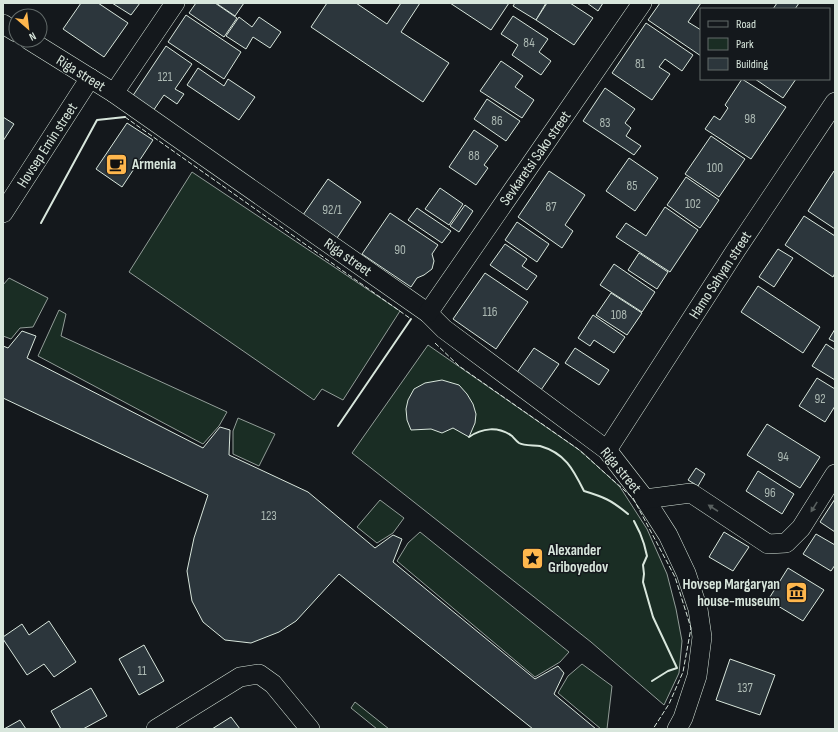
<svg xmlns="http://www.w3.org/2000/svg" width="838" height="732" viewBox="0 0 838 732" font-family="'Sofia Sans Condensed',sans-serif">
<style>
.green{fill:#1a2d24;stroke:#939e99}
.building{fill:#2c363c;stroke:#d8e6dc}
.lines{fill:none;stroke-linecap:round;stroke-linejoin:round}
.street-casing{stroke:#d8e6dc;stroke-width:20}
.street{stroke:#14181c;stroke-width:19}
.fence{stroke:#d8e6dc;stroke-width:1;stroke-dasharray:5 2;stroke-linecap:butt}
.wall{stroke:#d8e6dc;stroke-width:2}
.oneway{fill:#59605f}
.labels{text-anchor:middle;stroke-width:3;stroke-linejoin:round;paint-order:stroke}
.number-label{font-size:13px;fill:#adbab4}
.street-label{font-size:15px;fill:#d8e6dc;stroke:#14181c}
.poi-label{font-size:15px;font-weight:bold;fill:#d8e6dc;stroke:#14181c;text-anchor:start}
</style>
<rect width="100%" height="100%" fill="#14181c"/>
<g class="green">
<path d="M192,172L400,311L343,400L322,389L314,400L129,272Z"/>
<path d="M9,278L48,298L33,327L20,328L11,339L3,336V285Z"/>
<path d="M59,310L66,314L61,336L227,412L219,426L203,444L38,356Z"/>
<path d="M428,345L582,452L620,487L647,529L667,574L676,609L682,641L679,673L664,705L591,642L352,453Z"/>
<path d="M238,418L275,434L259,466L233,454V431Z"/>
<path d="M380,500L404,518L393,533L377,543L357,527Z"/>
<path d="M420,532L569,652L560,662L535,677L397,561L408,543Z"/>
<path d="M582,664L612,686L607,729H601L558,693L568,676Z"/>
<path d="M355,702L389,729H377L351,708Z"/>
</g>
<g class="building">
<path d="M81,3H98L128,23L104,57L63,29Z"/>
<path d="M112,3H140L131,15Z"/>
<path d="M196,3H215L237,18L224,37L189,13Z"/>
<path d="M216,3H244L235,16Z"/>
<path d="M327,3H356L387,24L401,3H420L401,32L449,63L423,102L311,27Z"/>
<path d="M450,3H509L491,30Z"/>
<path d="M515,3H546L536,20L513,6Z"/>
<path d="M547,3H570L593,18L574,45L536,20Z"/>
<path d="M587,3H603L598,11Z"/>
<path d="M660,3H701L688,22L701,30V56L648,20Z"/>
<path d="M777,3H799L795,9H773Z"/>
<path d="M186,15L241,52L224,79L168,42Z"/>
<path d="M513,16L548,39L539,52L551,61L541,75L512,55L518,45L501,34Z"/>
<path d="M239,17L252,27L259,17L281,32L270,48L253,37L246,49L226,36Z"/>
<path d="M646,23L693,55L682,71L665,59L659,67L670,74L652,100L612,73Z"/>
<path d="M166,46L192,64L175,89L184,94L177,104L164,95L151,114L130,100Z"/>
<path d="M501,61L523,76L515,87L534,100L522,118L480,91Z"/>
<path d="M198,68L224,86L228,79L255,97L239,120L187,85Z"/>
<path d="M742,79L786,107L751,159L705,129L714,116L720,120L728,108L725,105Z"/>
<path d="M755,79H796L783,98Z"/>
<path d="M605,88L635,109L625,123L631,128L626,136L641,146L634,155L583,121Z"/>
<path d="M487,99L520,121L506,141L474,119Z"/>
<path d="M3,117L14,124L3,141Z"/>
<path d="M127,123L153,140L122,187L96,169Z"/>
<path d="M474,130L498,146L484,165L488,168L476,185L449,167Z"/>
<path d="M711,136L745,159L719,197L685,174Z"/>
<path d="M629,158L658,178L635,211L606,191Z"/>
<path d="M549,171L585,195L565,225L573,231L562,248L518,217Z"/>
<path d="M834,171H835V229L808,211Z"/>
<path d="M686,177L719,200L700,228L667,205Z"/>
<path d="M328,179L361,202L337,238L303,215Z"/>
<path d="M440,188L463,204L449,225L425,209Z"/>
<path d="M465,205L473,211L459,232L450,226Z"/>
<path d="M665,207L698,230L670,272L616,237L626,223L646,236Z"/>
<path d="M417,208L451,231L442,243L408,220Z"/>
<path d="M390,213L438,245L432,254L434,261L432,269L424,275L417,278L411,287L362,254Z"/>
<path d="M804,216L835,236V273L833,277L785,245Z"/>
<path d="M517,222L549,244L537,262L505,240Z"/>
<path d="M505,244L527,259L522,266L537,276L527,290L490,265Z"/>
<path d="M778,249L793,258L774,287L759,277Z"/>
<path d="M639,253L668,272L657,289L628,270Z"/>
<path d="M614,264L655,292L642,312L600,285Z"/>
<path d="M485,273L528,302L496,349L453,319Z"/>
<path d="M758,286L820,327L803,353L741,312Z"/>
<path d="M611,293L642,313L627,335L596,315Z"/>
<path d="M593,315L625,337L614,353L594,340L590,346L578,338Z"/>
<path d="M835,329V342L829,339Z"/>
<path d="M22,331L36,336L27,358L203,448L220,427L230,430L229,455L308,492L375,548L393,535L402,539L393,562L535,679L558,666L564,673L554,694L596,729H533L339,574L296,621L279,632L251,643L225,640L203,622L192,601L187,571L194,538L208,495L3,398V346L8,348Z"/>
<path d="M826,344L835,350V380L812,366Z"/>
<path d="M534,348L559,364L541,390L516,374Z"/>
<path d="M575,348L609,370L599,385L565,363Z"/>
<path d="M817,378L835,389V406L825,422L799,406Z"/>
<path d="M442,380L459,385L467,394L473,404L476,414L475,423L469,437L453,428L442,433L431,429L411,430L407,420L406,409L408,400L414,389L425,383Z"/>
<path d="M767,424L820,457L800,488L747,455Z"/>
<path d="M696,468L705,474L698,486L688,480Z"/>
<path d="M758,471L794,494L782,514L746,491Z"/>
<path d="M835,499V532L820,522Z"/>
<path d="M724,532L749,547L733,571L709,557Z"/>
<path d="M816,534L835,545V565L831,571L803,554Z"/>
<path d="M788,568L824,590L803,621L768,600Z"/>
<path d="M49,621L76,662L54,677L44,664L27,675L3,639V637L22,624L29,635Z"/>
<path d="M144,645L164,681L139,695L119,659Z"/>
<path d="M730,659L775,675L760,715L716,700Z"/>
<path d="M91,688L107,716L83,729H61L51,711Z"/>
<path d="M231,717L240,729H212Z"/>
<path d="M20,720L26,729H4Z"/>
</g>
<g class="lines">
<defs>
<g id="street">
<path d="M3,24L16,32"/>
<path d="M29,40L114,93L428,313L444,329L607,450L645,499L668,535L686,573L698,609L702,637L697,676L683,718L677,729"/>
<path d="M114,93L175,3"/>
<path d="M3,213L90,78"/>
<path d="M428,313L642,3"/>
<path d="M607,450L734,253L835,102"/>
<path d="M645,499L691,493L768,544L786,543L801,528L835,474"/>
<path d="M156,729L240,677L259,674L273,684L310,729"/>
</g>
</defs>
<use href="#street" class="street-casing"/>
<use href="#street" class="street"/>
<g class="fence">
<path d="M125,117L411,319"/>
<path d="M435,343L459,366L578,449L633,498L675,577L691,628L683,672L669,704L653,729"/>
</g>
<g class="wall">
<path d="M41,223L97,120L125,117"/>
<path d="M338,426L411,319"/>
<path d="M469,437C482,428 498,426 512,436C514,438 516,441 519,443C524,446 534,445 540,446C565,453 573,469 584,491C604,497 611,500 628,514"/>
<path d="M634,521L640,533L644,544L647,556L643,565L644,574L643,582L653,617L677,668L668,671L652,681"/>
</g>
</g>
<defs><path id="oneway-solid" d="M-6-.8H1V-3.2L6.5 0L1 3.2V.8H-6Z"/></defs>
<g class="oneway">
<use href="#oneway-solid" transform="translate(814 507) rotate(122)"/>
<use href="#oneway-solid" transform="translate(713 508) rotate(-147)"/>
</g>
<defs>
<symbol id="cafe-square" viewBox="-11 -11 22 22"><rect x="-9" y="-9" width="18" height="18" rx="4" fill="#ffb74d" stroke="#14181c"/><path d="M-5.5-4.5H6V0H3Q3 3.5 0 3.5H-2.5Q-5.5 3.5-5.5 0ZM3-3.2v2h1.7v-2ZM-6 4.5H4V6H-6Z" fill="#111"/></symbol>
<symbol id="sight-square" viewBox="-11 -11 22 22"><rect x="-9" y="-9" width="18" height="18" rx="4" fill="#ffb74d" stroke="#14181c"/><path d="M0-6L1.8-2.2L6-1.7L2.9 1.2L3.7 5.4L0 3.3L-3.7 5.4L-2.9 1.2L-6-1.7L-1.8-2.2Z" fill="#111"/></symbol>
<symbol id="museum-square" viewBox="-11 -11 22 22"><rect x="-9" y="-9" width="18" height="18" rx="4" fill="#ffb74d" stroke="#14181c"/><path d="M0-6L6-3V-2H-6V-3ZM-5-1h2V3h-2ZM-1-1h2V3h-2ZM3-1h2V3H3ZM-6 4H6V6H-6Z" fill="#111"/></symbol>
</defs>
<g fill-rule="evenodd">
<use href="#cafe-square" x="104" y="152" width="25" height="25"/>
<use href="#sight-square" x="520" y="546" width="25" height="25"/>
<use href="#museum-square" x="784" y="580" width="25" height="25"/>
</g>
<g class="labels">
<g class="number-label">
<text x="529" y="47">84</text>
<text x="640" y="68">81</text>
<text x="165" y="81">121</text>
<text x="750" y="123">98</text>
<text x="497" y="125">86</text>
<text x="605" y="127">83</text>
<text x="474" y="160">88</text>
<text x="715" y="172">100</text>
<text x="632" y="190">85</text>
<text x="693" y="208">102</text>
<text x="551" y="211">87</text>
<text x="332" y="214">92/1</text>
<text x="400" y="254">90</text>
<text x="490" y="316">116</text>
<text x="619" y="319">108</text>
<text x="820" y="403">92</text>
<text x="783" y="461">94</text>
<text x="770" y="497">96</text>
<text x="269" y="520">123</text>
<text x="142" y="675">11</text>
<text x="745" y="692">137</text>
</g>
<g class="street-label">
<text transform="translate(81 73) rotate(32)" y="5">Riga street</text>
<text transform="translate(47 145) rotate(-57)" y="5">Hovsep Emin street</text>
<text transform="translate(535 158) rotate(-55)" y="5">Sevkaretsi Sako street</text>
<text transform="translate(348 257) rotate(35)" y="5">Riga street</text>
<text transform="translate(720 275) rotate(-57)" y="5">Hamo Sahyan street</text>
<text transform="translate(621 470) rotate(50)" y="5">Riga street</text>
</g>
<g class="poi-label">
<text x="132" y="169">Armenia</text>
<text x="548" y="555">Alexander<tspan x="548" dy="17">Griboyedov</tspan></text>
<text x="780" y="589" text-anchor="end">Hovsep Margaryan<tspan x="780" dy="17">house-museum</tspan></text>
</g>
</g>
<rect width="838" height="732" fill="none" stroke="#d8e6dc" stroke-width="8"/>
<rect x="700" y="8" width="130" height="72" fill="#14181c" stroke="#626a69"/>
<rect x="708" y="21" width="20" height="6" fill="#14181c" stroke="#626a69"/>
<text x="736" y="28" font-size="12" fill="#d8e6dc">Road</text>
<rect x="708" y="38" width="20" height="12" fill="#1a2d24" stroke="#626a69"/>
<text x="736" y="48" font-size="12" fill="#d8e6dc">Park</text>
<rect x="708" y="58" width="20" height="12" fill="#2c363c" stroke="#626a69"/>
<text x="736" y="68" font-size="12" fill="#d8e6dc">Building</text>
<g transform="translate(28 28) rotate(152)"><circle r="19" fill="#14181c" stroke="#626a69"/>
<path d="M0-3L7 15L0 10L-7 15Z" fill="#ffb74d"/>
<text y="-6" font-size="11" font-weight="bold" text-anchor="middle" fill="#d8e6dc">N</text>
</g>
</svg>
